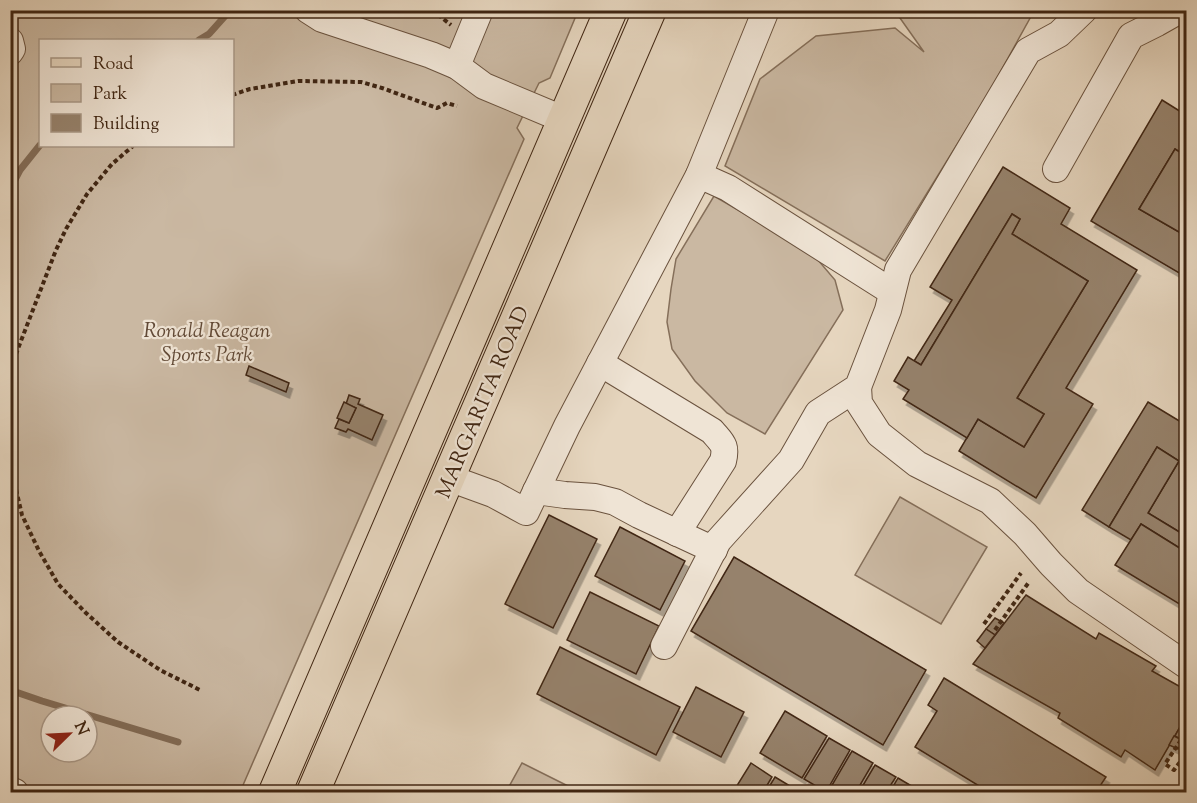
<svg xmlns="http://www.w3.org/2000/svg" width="1197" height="803" viewBox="0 0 1197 803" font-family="'Sorts Mill Goudy',serif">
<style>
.green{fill:#cab8a2;stroke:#856f5a;stroke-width:1.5;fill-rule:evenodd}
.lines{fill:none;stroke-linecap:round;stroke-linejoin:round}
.stream{stroke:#826c57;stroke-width:7}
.building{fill:#96826c;stroke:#402613;stroke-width:1.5;filter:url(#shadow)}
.minor-casing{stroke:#6a523e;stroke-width:28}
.major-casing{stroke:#402613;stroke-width:34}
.path{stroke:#402613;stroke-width:4;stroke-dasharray:4.5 3;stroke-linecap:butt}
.minor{stroke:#efe4d5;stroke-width:26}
.major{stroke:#e6d6bf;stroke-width:32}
.labels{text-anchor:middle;stroke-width:4.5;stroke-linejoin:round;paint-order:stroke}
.park-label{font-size:21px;font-style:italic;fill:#624a37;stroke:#efe4d5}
.street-label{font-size:21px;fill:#402613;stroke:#efe4d5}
</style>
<defs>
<filter id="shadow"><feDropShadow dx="3.5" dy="6" stdDeviation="0" flood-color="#0004"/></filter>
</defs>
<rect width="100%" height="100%" fill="#e6d6bf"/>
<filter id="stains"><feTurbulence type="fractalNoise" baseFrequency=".00333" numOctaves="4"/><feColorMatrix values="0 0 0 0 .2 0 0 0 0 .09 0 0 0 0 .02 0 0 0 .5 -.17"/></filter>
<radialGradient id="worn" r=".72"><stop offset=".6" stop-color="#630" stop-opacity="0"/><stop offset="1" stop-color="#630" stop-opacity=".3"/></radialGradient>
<g class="green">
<path d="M10,11H578L550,78L539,83L517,128L524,139L240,792H11ZM40,40H232V146H40ZM51,716H87V752H51Z"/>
<path d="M895,11H1034L987,96L885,261L725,166L760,79L816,36L895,28L924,52Z"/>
<path d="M714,196L812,253L835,280L843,310L765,434L727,413L695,381L672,349L667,322L671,289L676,259Z"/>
<path d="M900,497L987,547L941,624L855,575Z"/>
<path d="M522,763L580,792H506Z"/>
</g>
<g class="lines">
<g class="stream">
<path d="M199,40L209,34L226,15"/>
<path d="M10,189L20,170L40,145"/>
<path d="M10,690L42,701L178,742"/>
</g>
</g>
<g class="building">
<path d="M1162,100L1186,115V156L1175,149L1139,209L1186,236V277L1091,221Z"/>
<path d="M1175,149L1186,156V236L1139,209Z"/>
<path d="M1003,167L1070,208L1061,224L1137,270L1066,388L1093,404L1036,498L959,451L978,419L1024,447L1044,414L1017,398L1088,281L1012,234L1020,219L1012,214L921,365L914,361L952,300L930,287Z"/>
<path d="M1012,214L1020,219L1012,234L1088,281L1017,398L1044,414L1024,447L978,419L967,438L903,399L909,390L894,381L908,357L921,365Z"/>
<path d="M249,366L289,383L286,392L246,375Z"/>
<path d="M349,395L360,399L358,404L383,415L372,440L348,429L346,432L335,428L339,419L349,423L356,408L346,404Z"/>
<path d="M344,402L356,408L349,423L337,418Z"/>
<path d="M1148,402L1186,425V536L1148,513L1179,461L1157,447L1109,527L1082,510Z"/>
<path d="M1157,447L1179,461L1148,513L1186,536V552L1141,524L1131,540L1109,527Z"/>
<path d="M549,515L597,539L553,628L505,604Z"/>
<path d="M1141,524L1186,552V608L1115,565Z"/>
<path d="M620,527L685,561L660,610L595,576Z"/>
<path d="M734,557L926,670L883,745L691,631Z"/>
<path d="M590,592L659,626L636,674L567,640Z"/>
<path d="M1026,595L1096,639L1099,633L1156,666L1152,671L1186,690V726L1180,727L1155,770L1125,750L1121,757L1058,718L1060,713L973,664Z"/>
<path d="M995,618L1004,623L995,635L986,629Z"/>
<path d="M986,629L995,635L985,648L977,641Z"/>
<path d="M560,647L680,707L656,755L537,694Z"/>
<path d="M944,678L1106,777L1096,792H989L915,747L937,711L928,705Z"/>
<path d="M696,687L744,712L721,757L673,732Z"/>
<path d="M785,711L827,736L802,778L760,753Z"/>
<path d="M1180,727L1186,731V737L1184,741L1175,736Z"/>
<path d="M1174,736L1184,741L1178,749L1169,745Z"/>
<path d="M829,738L850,750L826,792L804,779Z"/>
<path d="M852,751L873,763L856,792H828Z"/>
<path d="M751,763L772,777L763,792H733Z"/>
<path d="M875,765L896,777L886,792H859Z"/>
<path d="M775,777L795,789L793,792H766Z"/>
<path d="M898,778L920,791L919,792H890Z"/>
</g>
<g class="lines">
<defs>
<g id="minor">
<path d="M308,10L322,19L431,55L457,66L484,86L565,120"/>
<path d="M10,41L12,49L10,52"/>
<path d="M457,66L480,10"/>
<path d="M1056,169L1131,36L1157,23L1180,10"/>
<path d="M699,175L728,188L892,292"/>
<path d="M600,363L712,431C722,443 727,445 723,461L677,533"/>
<path d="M858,387L859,403L879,434L917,464L990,501L1025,534L1051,564L1078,591L1186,665"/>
<path d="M449,478L493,494L526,512L567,426L699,175L766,10"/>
<path d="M536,491L565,495L595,497L615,502L639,515L714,550"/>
<path d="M664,646L718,541L791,460L818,413L858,387L888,310L898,270L1028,51L1059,34L1084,10"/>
<path d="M10,790L15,792"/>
</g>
<g id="major">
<path d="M275,792L611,10"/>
<path d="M313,792L650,10"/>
</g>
</defs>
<use href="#minor" class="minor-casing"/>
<use href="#major" class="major-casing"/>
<g class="path">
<path d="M432,10L451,25"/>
<path d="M232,95L250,89L298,81L361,82L382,88L437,108L447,103L457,106"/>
<path d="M10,376L11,368L19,346L56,250L66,229L87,194L112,164L133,146"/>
<path d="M10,445L15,485L22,515L39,551L58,584L86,613L118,642L160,670L200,690"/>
<path d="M984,624L1021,573"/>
<path d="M995,630L1029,582"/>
<path d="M1181,740L1165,764L1174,770L1186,754"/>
</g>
<use href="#minor" class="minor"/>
<use href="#major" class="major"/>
</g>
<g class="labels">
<g class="park-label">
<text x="207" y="337">Ronald Reagan<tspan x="207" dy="24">Sports Park</tspan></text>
</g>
<g class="street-label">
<text transform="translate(482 402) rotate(-67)" y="7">MARGARITA ROAD</text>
</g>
</g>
<rect width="1197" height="803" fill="none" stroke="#e6d6bf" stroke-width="36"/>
<rect x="12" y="12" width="1173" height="779" fill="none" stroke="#402613" stroke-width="3"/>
<rect x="18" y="18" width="1161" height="767" fill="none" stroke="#402613" stroke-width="1.5"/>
<rect x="39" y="39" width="195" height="108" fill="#efe4d5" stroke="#a99887" stroke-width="1.5"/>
<rect x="51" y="58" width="30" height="9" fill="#e6d6bf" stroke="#a99887" stroke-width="1.5"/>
<text x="93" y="69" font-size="18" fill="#402613">Road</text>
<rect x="51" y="84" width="30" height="18" fill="#cab8a2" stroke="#a99887" stroke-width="1.5"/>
<text x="93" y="99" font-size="18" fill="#402613">Park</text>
<rect x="51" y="114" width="30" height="18" fill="#96826c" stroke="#a99887" stroke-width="1.5"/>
<text x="93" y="129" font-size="18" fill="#402613">Building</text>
<g transform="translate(69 734) rotate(66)"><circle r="28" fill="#efe4d5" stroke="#a99887" stroke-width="1.5"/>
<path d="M0-4.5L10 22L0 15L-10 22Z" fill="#8f2418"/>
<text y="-9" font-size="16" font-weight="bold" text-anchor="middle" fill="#402613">N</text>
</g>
<rect width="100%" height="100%" filter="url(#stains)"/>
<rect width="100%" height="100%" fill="url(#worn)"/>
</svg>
